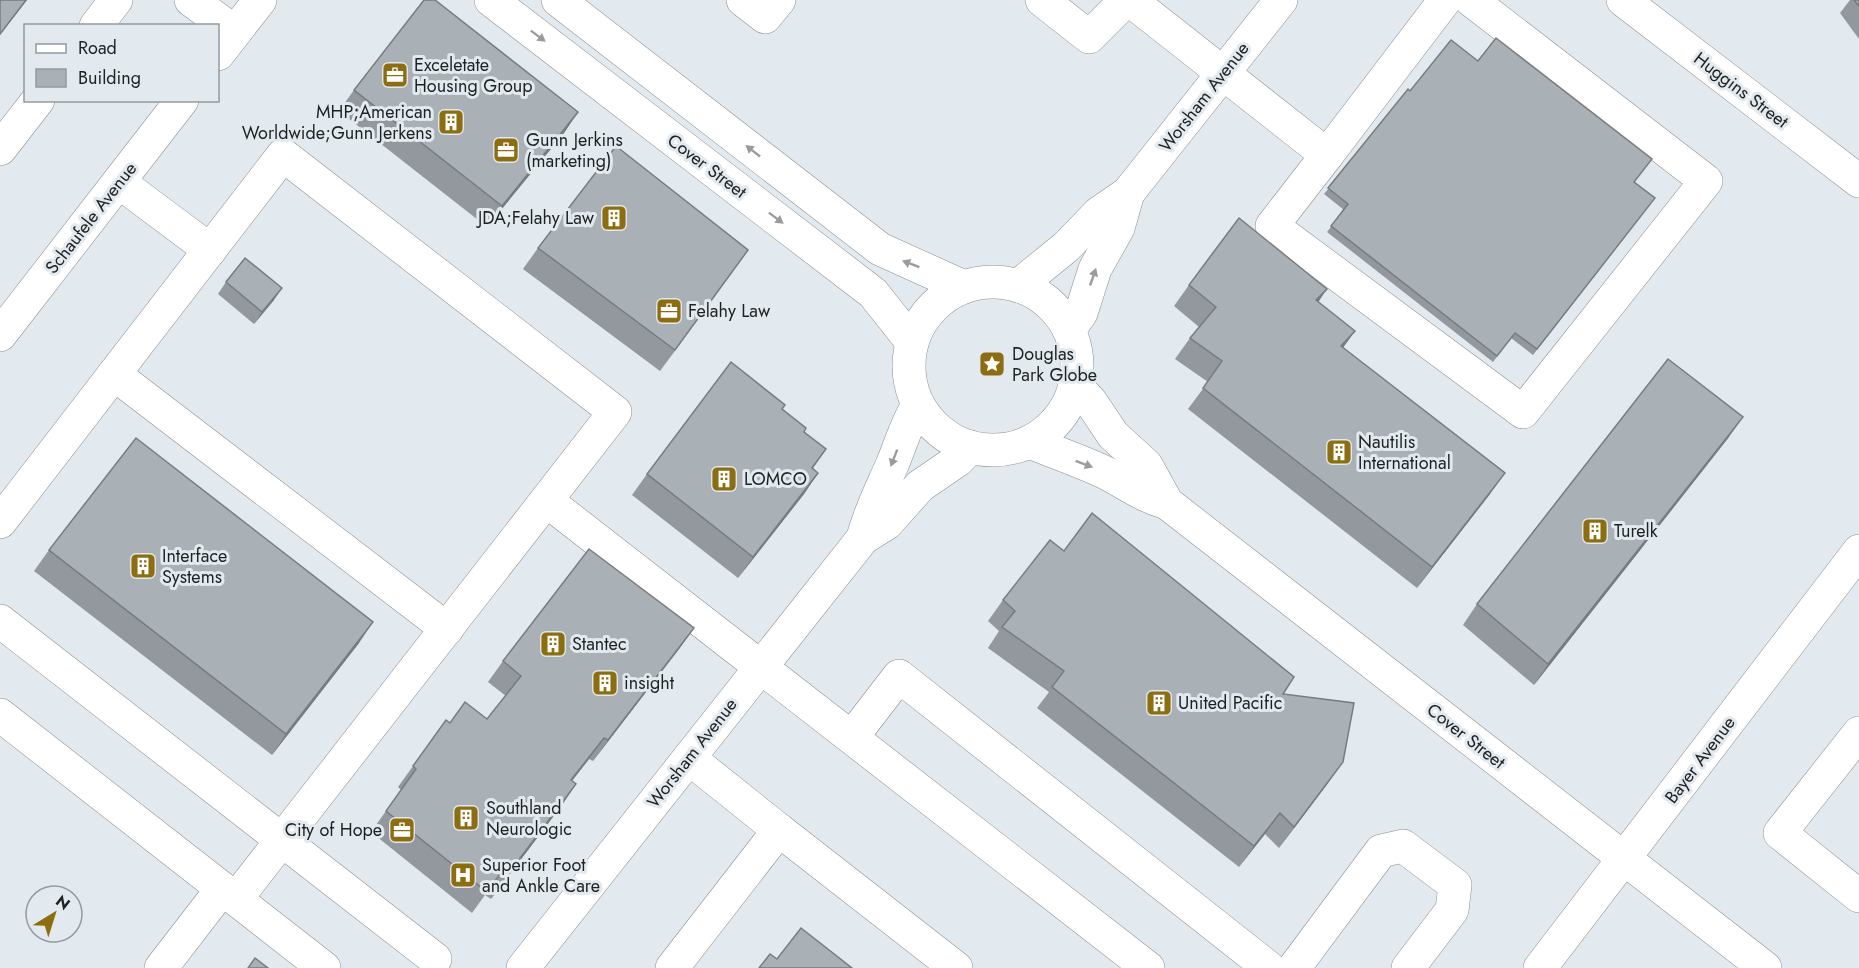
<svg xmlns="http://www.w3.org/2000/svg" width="1859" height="968" viewBox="0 0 1859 968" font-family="Jost,sans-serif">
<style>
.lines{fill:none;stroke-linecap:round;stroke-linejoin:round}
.minor-casing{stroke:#899095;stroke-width:34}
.minor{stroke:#fff;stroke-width:33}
.wall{fill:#92989d}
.shaded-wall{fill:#777c7f}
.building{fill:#aab1b6;stroke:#777c7f;stroke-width:1.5}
.oneway{fill:#9a9b9c}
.labels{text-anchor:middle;stroke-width:6;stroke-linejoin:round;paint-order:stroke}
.poi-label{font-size:18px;fill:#1e2122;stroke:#e3eaef;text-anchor:start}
.street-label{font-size:18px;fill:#1e2122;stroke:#e3eaef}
</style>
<rect width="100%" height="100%" fill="#e3eaef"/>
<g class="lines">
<defs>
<g id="minor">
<path d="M191,0L235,32"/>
<path d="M491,0L873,293L912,342"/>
<path d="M558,0L880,249L964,287"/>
<path d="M743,0L765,17L779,0"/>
<path d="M1042,0L1089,37L1126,0"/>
<path d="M1130,0L1327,155L1272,226L1523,412L1706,181L1471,0"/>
<path d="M1623,0L1859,181"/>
<path d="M96,26L116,0"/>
<path d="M218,54L260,0"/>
<path d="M0,149L38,100"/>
<path d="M1327,155L1445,0"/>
<path d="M119,182L210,250"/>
<circle cx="993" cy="366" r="84"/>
<path d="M1018,286L1066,247L1099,213L1128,193L1281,0"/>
<path d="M1069,330L1081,313L1095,269L1118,228L1128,193"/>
<path d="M0,335L182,100"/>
<path d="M114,374L447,629"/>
<path d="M1075,385L1091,402L1113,435L1146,465L1167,503L1765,968"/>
<path d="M1030,442C1054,452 1080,461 1104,472C1128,484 1140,495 1167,503"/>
<path d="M547,501L1148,968"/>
<path d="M0,522L283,155L615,412L236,899"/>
<path d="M863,538C870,511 881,490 892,465C901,444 906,424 918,405"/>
<path d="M0,621L435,959"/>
<path d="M0,715L324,968"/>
<path d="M1859,733L1780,833L1859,896"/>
<path d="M852,737L899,676L1269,968"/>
<path d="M689,758L779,830"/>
<path d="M161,968L222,889"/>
<path d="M523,968L863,538L887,523L920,486L958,460L970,447"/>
<path d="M672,968L779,830L956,968"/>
<path d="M1294,968L1381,851L1403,846L1455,885L1452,910L1408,968"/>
<path d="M1540,968L1859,551"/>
</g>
</defs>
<use href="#minor" class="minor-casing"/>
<use href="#minor" class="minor"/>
</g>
<g class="wall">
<path d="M1850,0H1859V39L1840,13Z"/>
<path d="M354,90L578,112L564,133L487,227L339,111Z"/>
<path d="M1410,91L1634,182L1655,198L1533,355L1511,338L1493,362L1327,232L1344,210L1324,194Z"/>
<path d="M538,248L733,271L660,371L523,269Z"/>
<path d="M226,282L274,300L254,324L218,294Z"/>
<path d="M1189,285L1318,302L1355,331L1343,347L1490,494L1417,588L1188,409L1208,382L1175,359L1190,338L1199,327L1174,306Z"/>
<path d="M782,409L804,432L826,449L813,468L818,473L804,494L738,578L632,495L647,474Z"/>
<path d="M1729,437L1534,685L1463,625L1477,604Z"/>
<path d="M49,550L359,643L272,755L34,571Z"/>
<path d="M1064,551L1283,694L1328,783L1279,848L1265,834L1239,867L1037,708L1049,692L988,648L999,631L988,621L1003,600Z"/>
<path d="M694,628L679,649L593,761L589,759L572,781L576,784L562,805L491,899L485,895L472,913L371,832L401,790L398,787L413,766L450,723L487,719L506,696L488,682L503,661Z"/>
</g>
<g class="shaded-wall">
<path d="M26,0H27L0,35V34Z"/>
<path d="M578,112L564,133L487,227L502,206Z"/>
<path d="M748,250L733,271L660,371L675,350Z"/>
<path d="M282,288L274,300L254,324L262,312Z"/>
<path d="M1327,289L1313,310L1316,300Z"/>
<path d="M1355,331L1340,352L1341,346Z"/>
<path d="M1743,417L1729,437L1534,685L1548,664Z"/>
<path d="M818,473L804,494L738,578L753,557Z"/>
<path d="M1505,473L1490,494L1417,588L1432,567Z"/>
<path d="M373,622L359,643L272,755L286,734Z"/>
<path d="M694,628L679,649L593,761L608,740Z"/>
<path d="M604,738L589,759L556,801L571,780Z"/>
<path d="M1343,762L1328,783L1279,848L1294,827Z"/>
<path d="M576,784L562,805L491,899L505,878Z"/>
<path d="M1280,813L1265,834L1239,867L1254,846Z"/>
</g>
<g class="building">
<path d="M0,0H26L0,34Z"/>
<path d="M424,0H435L578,112L502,206L354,90Z"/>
<path d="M1854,0H1859V6Z"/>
<path d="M1496,38L1652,159L1634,182L1655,198L1537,349L1515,333L1497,356L1331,226L1348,204L1328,188L1408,89L1410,91L1451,40L1478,61Z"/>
<path d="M616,146L748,250L675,350L538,248Z"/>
<path d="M1239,218L1327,289L1316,300L1355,331L1341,346L1505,473L1432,567L1203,388L1222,361L1190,338L1216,307L1189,285Z"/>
<path d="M245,258L282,288L262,312L226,282Z"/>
<path d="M1668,359L1743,417L1548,664L1477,604Z"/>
<path d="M731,362L785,405L782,409L806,428L804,432L826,449L812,468L818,473L753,557L647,474Z"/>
<path d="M136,438L373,622L286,734L49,550Z"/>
<path d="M1092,513L1294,677L1283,694L1354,703L1343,762L1294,827L1280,813L1254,846L1052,687L1064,671L1002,627L1015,611L1003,600L1050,540L1064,551Z"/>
<path d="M589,549L694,628L608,740L604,738L571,780L576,784L505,878L500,874L487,892L386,811L416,769L413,766L446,720L450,723L465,702L487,719L521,676L503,661Z"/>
<path d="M801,928L852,968H759L770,954L777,959Z"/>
<path d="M255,958L268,968H248Z"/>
</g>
<defs><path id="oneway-solid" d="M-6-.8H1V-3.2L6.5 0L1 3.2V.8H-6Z" transform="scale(1.5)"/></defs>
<g class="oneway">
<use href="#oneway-solid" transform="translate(538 36) rotate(37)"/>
<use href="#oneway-solid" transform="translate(753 151) rotate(-142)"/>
<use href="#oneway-solid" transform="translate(776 218) rotate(37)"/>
<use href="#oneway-solid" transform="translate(911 264) rotate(-159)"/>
<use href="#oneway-solid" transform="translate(1093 277) rotate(-71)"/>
<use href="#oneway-solid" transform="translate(894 458) rotate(111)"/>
<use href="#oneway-solid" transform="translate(1084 464) rotate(21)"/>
</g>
<defs>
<symbol id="office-square" viewBox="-11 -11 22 22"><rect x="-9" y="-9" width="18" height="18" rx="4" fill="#8c6e10" stroke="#e3eaef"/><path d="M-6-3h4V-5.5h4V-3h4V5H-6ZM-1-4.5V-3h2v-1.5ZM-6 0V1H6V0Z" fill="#fff"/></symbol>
<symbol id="building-square" viewBox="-11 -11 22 22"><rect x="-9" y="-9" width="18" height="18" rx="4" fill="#8c6e10" stroke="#e3eaef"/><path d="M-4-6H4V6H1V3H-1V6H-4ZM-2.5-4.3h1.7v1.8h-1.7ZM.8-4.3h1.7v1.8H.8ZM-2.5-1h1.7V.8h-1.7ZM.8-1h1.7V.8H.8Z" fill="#fff"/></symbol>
<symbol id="sight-square" viewBox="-11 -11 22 22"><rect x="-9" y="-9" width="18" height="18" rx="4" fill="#8c6e10" stroke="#e3eaef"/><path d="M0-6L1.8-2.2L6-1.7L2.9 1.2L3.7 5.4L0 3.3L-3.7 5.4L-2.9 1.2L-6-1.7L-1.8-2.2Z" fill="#fff"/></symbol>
<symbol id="hospital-square" viewBox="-11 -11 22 22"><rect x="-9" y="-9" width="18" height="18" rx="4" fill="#8c6e10" stroke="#e3eaef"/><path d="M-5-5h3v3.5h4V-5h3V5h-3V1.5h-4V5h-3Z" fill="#fff"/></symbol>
</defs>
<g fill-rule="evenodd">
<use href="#office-square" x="380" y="60" width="30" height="30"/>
<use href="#building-square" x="436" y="107" width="30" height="30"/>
<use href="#office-square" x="491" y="135" width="30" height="30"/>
<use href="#building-square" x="599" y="203" width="30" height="30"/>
<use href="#office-square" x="654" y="296" width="30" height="30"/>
<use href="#sight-square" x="977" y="349" width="30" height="30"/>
<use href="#building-square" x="1324" y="437" width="30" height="30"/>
<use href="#building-square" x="709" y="464" width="30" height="30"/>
<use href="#building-square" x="1580" y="516" width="30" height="30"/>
<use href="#building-square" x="128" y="551" width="30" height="30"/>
<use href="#building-square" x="538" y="629" width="30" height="30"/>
<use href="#building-square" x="590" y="668" width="30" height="30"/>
<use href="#building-square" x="1144" y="688" width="30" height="30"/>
<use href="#building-square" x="451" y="803" width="30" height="30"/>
<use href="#office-square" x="387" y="815" width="30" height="30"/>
<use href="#hospital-square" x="448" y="860" width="30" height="30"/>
</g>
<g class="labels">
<g class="poi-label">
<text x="414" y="71">Exceletate<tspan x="414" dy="21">Housing Group</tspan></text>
<text x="432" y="118" text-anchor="end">MHP;American<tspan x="432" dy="21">Worldwide;Gunn Jerkens</tspan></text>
<text x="526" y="146">Gunn Jerkins<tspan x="526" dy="21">(marketing)</tspan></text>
<text x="594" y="224" text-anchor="end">JDA;Felahy Law</text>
<text x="688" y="317">Felahy Law</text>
<text x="1012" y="360">Douglas<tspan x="1012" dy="21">Park Globe</tspan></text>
<text x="1358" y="448">Nautilis<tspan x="1358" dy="21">International</tspan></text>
<text x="744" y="485">LOMCO</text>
<text x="1614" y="537">Turelk</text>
<text x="162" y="562">Interface<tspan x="162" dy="21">Systems</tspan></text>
<text x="572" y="650">Stantec</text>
<text x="624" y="689">insight</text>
<text x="1178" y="709">United Pacific</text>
<text x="486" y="814">Southland<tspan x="486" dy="21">Neurologic</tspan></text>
<text x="382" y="836" text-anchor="end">City of Hope</text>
<text x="482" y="871">Superior Foot<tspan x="482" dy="21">and Ankle Care</tspan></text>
</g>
<g class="street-label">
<text transform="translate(1741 90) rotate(37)" y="6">Huggins Street</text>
<text transform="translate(1204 97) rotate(-52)" y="6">Worsham Avenue</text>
<text transform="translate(707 166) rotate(37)" y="6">Cover Street</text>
<text transform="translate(91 218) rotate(-52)" y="6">Schaufele Avenue</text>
<text transform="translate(1466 736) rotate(38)" y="6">Cover Street</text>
<text transform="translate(692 753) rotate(-52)" y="6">Worsham Avenue</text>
<text transform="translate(1700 760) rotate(-53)" y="6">Bayer Avenue</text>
</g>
</g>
<rect x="24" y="24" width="195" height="78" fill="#e3eaef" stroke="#949a9d" stroke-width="1.5"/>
<rect x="36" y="44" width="30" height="9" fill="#ffffff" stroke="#949a9d" stroke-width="1.5"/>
<text x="78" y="54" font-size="18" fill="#1e2122">Road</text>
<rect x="36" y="69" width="30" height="18" fill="#aab1b6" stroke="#949a9d" stroke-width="1.5"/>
<text x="78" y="84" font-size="18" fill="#1e2122">Building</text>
<g transform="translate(54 914) rotate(38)"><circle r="28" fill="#e3eaef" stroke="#949a9d" stroke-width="1.5"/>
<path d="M0-4.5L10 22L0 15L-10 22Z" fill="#8c6e10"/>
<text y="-9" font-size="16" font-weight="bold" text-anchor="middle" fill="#1e2122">N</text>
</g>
</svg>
